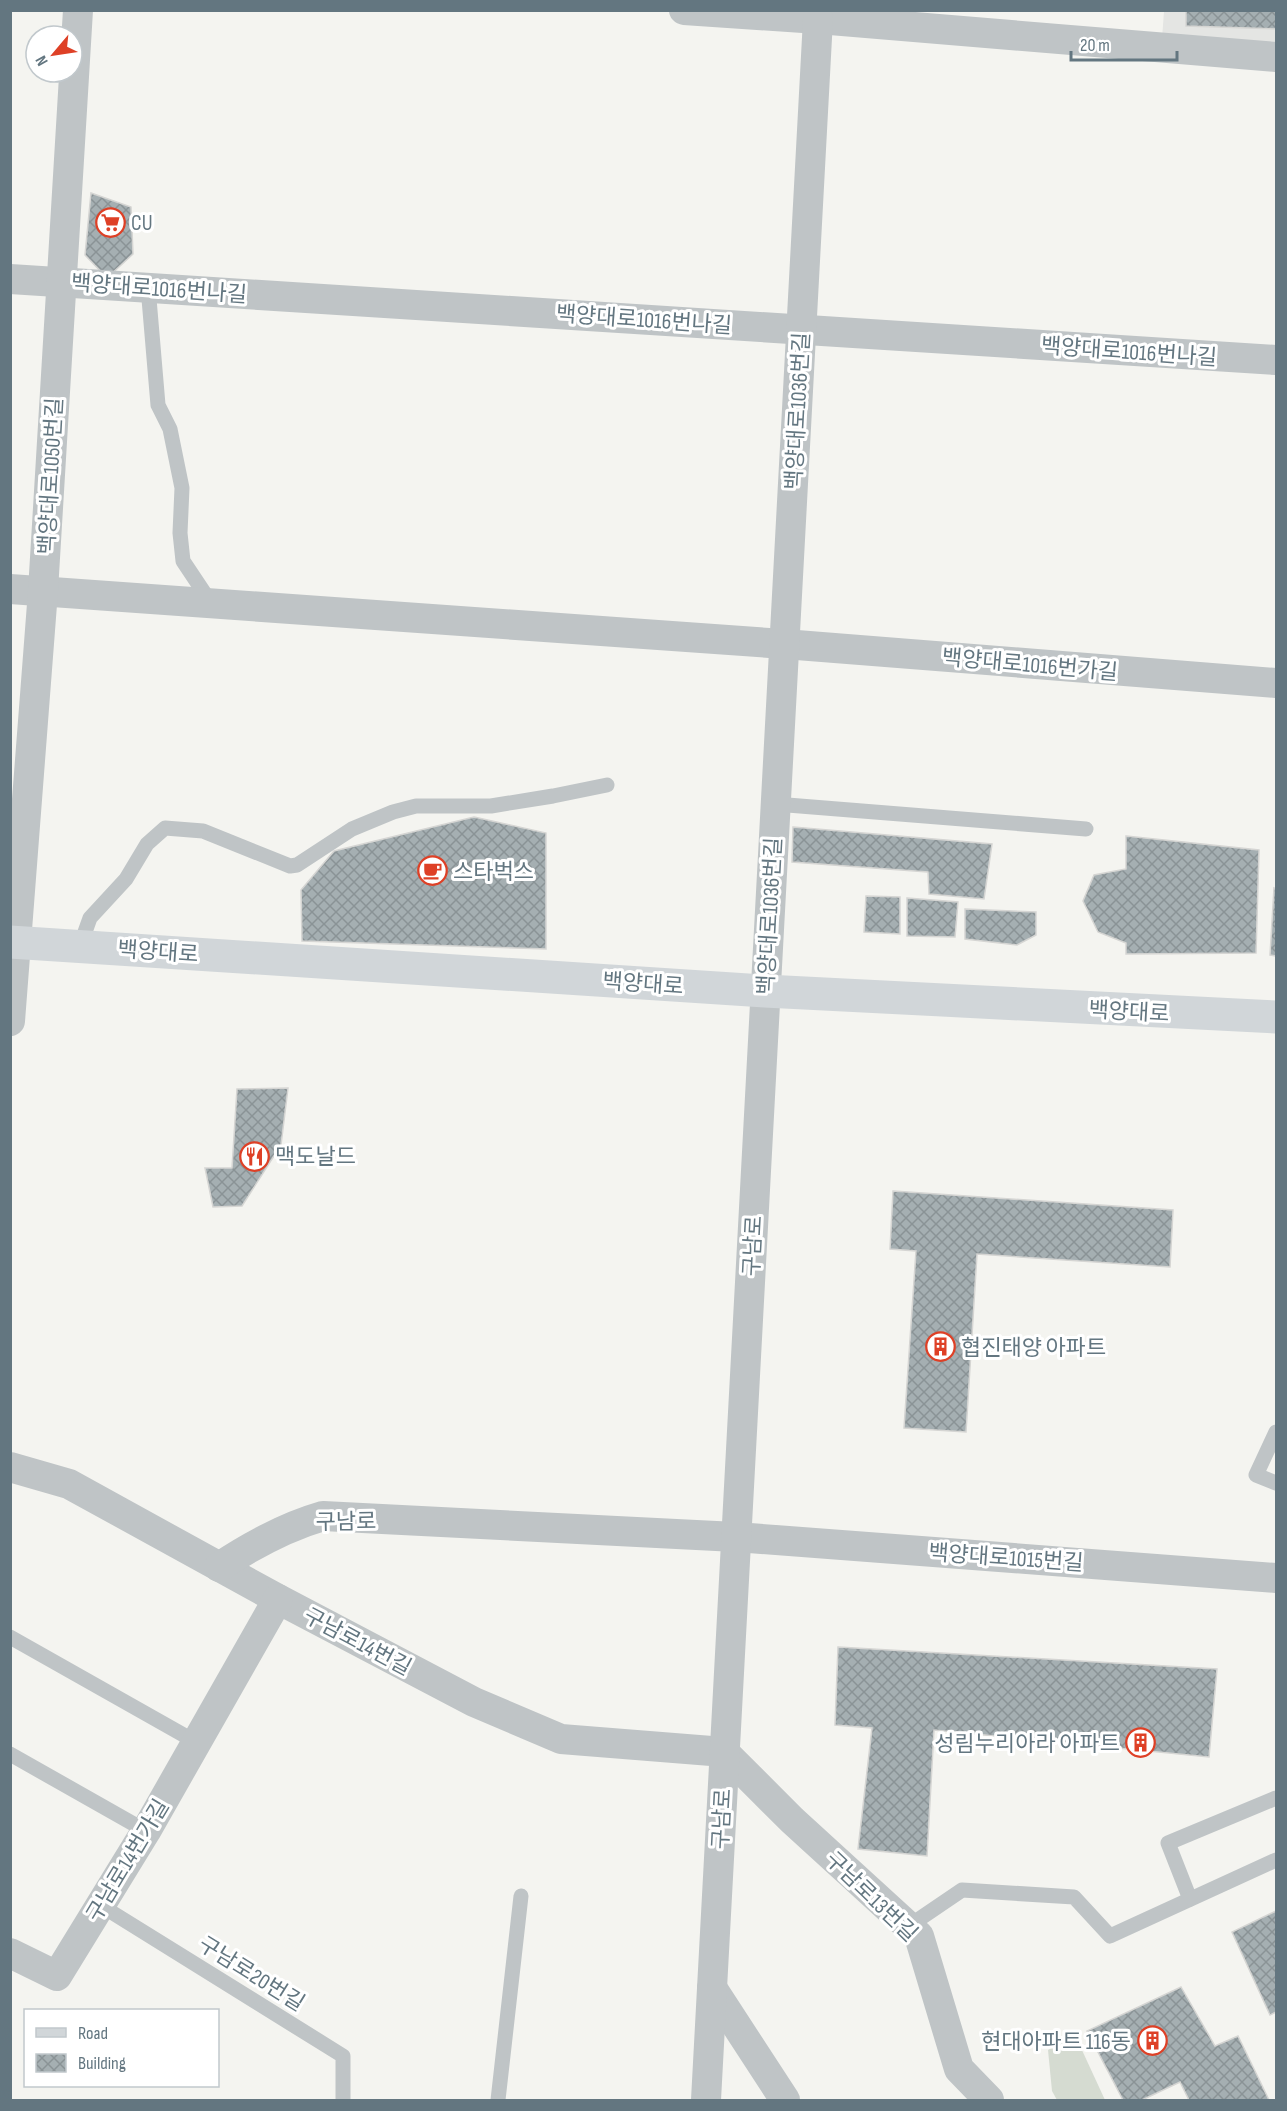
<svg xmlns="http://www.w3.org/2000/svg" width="1287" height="2111" viewBox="0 0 1287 2111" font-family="'Sofia Sans Condensed','Noto Sans KR',sans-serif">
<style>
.built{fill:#e4e5e3}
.green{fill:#d5dbd1}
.building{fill:url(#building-cross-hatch);stroke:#d5d5d3;stroke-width:1.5}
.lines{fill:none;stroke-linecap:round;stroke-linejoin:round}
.service{stroke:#bfc4c6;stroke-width:15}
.minor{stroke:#bfc4c6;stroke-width:30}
.secondary{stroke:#d1d6d9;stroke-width:33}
.labels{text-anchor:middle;stroke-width:6;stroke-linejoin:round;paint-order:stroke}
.poi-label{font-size:22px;fill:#637680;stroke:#fff;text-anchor:start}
.street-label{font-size:22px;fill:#637680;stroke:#fff}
</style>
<defs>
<pattern id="building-cross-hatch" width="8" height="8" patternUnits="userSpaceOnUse" patternTransform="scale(1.5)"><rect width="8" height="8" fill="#a5afb2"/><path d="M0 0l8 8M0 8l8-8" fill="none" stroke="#8a9396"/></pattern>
</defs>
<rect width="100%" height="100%" fill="#f4f4f0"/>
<path class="built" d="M1164,11H1276V48L1162,39Z"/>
<path class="green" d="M1075,2035L1105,2100H1057L1052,2091L1048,2050Z"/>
<g class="building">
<path d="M1186,10H1276V29L1186,26Z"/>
<path d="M91,193L131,207L133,254L107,278L85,255Z"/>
<path d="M474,817L546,833V949L302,941L301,890L334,851Z"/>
<path d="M793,827L992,844L984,899L929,894L928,872L792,862Z"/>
<path d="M1126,836L1259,850L1256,953L1126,954V943L1098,932L1083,901L1094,875L1126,869Z"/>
<path d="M1274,888L1276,889V956L1270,955Z"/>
<path d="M866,896L900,897V934L864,932Z"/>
<path d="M907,898L958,902L955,937L907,936Z"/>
<path d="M965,909L1036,912V935L1017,945L965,939Z"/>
<path d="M288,1088L281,1145L242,1206L213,1207L205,1168H232L237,1089Z"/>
<path d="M893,1191L1173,1210L1170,1267L977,1254L966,1432L904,1428L916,1251L890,1249Z"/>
<path d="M838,1647L1217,1669L1209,1757L934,1730L927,1856L858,1849L872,1728L835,1725Z"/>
<path d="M1276,1911V2012L1270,2015L1232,1932Z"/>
<path d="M1181,1987L1215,2046L1238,2036L1269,2100H1189L1180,2082L1142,2100H1123L1087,2031Z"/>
</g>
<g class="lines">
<g class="service">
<path d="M148,287L158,405L170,429L182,488L180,533L183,561L211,603"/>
<path d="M775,804L1086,829"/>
<path d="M80,946L90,918L126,879L147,844L165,828L203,831L290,866L297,865L352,829L393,812L416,806H491L553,796L607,785"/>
<path d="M1276,1432L1256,1475L1276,1483"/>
<path d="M10,1637L196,1742"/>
<path d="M10,1754L146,1831"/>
<path d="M1190,1899L1168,1843L1276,1798"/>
<path d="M100,1905L343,2056V2100"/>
<path d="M909,1926L962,1890L1074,1897L1110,1936L1276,1860"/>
<path d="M498,2100L521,1896"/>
</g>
<g class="minor">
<path d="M684,10L818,19L1276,57"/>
<path d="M10,279L1276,360"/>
<path d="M10,589L784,644L1276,683"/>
<path d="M10,1021L43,591L78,10"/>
<path d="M10,1467L69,1484L278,1599L474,1702L561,1739L724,1752L792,1820L919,1936L959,2069L989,2100"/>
<path d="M219,1567C252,1545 285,1527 323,1516L736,1537L1276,1578"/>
<path d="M10,1953L57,1976L146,1831L278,1599"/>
<path d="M712,1988L785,2100"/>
<path d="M706,2100L818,19"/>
</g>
<path class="secondary" d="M10,942L765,991L1276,1017"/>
</g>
<defs>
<symbol id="supermarket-ring" viewBox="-11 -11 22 22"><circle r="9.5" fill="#fff" stroke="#de4026" stroke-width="1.5"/><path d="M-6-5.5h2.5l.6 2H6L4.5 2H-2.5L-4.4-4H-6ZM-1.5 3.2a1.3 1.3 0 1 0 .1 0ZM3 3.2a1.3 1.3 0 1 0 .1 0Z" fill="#de4026"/></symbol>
<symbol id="cafe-ring" viewBox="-11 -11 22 22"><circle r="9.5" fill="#fff" stroke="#de4026" stroke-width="1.5"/><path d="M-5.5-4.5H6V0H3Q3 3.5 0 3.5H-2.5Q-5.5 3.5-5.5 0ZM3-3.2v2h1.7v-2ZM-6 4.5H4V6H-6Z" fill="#de4026"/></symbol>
<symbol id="restaurant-ring" viewBox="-11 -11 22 22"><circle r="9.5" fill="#fff" stroke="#de4026" stroke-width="1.5"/><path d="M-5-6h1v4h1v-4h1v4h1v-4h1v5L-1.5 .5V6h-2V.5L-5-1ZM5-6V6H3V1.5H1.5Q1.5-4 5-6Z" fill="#de4026"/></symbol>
<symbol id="building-ring" viewBox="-11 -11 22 22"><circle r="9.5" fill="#fff" stroke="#de4026" stroke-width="1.5"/><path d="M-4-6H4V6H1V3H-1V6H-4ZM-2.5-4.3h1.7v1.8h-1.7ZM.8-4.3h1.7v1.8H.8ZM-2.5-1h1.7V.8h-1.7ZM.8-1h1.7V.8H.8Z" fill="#de4026"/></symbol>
</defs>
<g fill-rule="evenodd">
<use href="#supermarket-ring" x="94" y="206" width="33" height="33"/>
<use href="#cafe-ring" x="416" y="854" width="33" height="33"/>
<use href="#restaurant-ring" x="238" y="1140" width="33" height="33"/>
<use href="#building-ring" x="924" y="1330" width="33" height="33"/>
<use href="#building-ring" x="1124" y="1726" width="33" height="33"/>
<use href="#building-ring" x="1136" y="2024" width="33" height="33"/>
</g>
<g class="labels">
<g class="poi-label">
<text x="131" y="230">CU</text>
<text x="453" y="879">스타벅스</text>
<text x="275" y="1164">맥도날드</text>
<text x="961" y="1355">협진태양 아파트</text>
<text x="1120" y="1751" text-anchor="end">성림누리아라 아파트</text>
<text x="1131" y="2049" text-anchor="end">현대아파트 116동</text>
</g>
<g class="street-label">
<text transform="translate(159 288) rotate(4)" y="8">백양대로1016번나길</text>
<text transform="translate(644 319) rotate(4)" y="8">백양대로1016번나길</text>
<text transform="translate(1129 351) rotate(4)" y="8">백양대로1016번나길</text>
<text transform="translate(797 411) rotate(-87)" y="8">백양대로1036번길</text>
<text transform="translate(50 476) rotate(-87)" y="8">백양대로1050번길</text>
<text transform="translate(1030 664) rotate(5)" y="8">백양대로1016번가길</text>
<text transform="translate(769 916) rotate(-87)" y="8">백양대로1036번길</text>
<text transform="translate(158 951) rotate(4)" y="8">백양대로</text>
<text transform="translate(643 983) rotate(4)" y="8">백양대로</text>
<text transform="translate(1129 1011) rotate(3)" y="8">백양대로</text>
<text transform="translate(752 1246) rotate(-87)" y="8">구남로</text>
<text transform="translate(346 1521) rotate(-1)" y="8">구남로</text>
<text transform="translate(1006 1557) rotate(4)" y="8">백양대로1015번길</text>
<text transform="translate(358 1641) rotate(28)" y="8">구남로14번길</text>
<text transform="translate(721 1819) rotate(-87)" y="8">구남로</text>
<text transform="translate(127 1860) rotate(-59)" y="8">구남로14번가길</text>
<text transform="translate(872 1896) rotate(44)" y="8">구남로13번길</text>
<text transform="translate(252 1973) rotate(32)" y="8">구남로20번길</text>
</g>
</g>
<rect width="1287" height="2111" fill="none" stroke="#637680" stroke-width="24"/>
<rect x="24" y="2009" width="195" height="78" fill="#ffffff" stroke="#c1c8cc" stroke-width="1.5"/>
<rect x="36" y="2028" width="30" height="9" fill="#d1d6d9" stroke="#c1c8cc" stroke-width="1.5"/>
<text x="78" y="2039" font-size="18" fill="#637680">Road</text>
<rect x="36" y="2054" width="30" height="18" fill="url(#building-cross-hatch)" stroke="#c1c8cc" stroke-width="1.5"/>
<text x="78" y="2069" font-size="18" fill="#637680">Building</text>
<g transform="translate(54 54) rotate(241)"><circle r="28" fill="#ffffff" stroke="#c1c8cc" stroke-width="1.5"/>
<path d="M0-4.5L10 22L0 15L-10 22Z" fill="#de4026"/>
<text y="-9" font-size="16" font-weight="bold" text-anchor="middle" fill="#637680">N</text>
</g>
<path d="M1071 51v9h106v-9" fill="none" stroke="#637680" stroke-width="3"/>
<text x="1080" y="51" font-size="18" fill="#637680" stroke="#ffffff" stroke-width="4.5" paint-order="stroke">20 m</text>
</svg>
